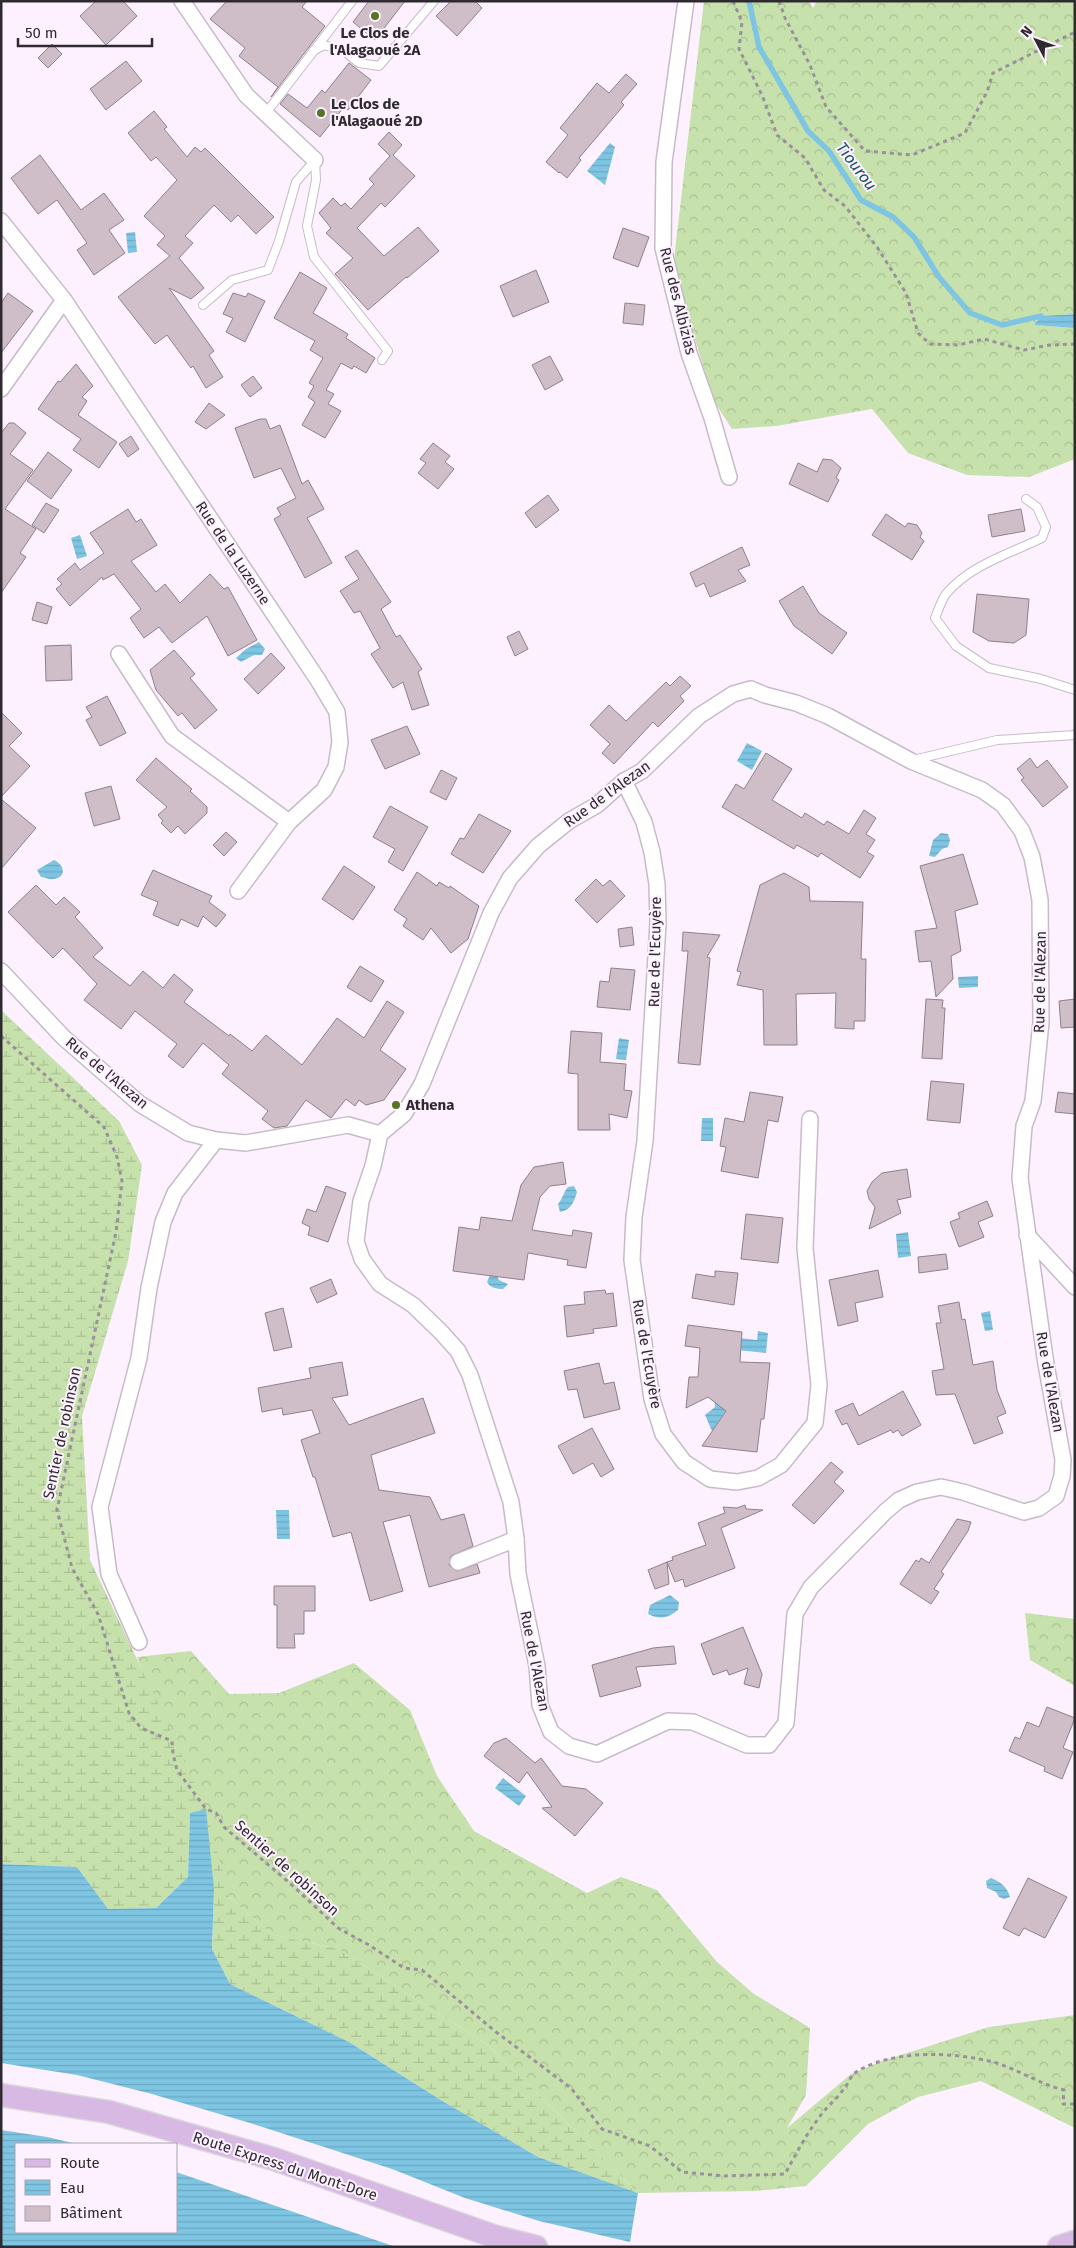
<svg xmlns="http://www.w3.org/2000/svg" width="1076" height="2248" viewBox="0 0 1076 2248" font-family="'Fira Sans',sans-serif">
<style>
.forest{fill:url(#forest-crowns)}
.wetland{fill:url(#wetland-marsh)}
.water{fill:url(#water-rules)}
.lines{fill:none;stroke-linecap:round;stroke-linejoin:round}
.stream{stroke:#7dc5e2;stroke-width:5.5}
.building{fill:#cfbec7;stroke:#908088}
.service-casing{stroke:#c7bbc9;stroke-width:10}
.minor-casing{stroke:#c7bbc9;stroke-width:18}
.primary-casing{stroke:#dad9da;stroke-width:25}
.path{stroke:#9a919b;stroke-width:3;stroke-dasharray:4 4;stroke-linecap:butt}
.service{stroke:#fff;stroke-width:8}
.minor{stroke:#fff;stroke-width:15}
.primary{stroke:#d7b9e3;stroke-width:22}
.poi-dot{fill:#577326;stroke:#fdf1ff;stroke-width:2}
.labels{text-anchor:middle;stroke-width:4;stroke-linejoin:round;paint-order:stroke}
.poi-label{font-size:15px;font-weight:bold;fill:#2f2a30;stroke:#fdf1ff;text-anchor:start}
.street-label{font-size:15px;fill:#2f2a30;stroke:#fdf1ff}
.water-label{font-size:16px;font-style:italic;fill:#175267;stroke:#fdf1ff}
</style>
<defs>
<pattern id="forest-crowns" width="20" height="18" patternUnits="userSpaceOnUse" patternTransform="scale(1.25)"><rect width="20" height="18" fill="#c6e1ab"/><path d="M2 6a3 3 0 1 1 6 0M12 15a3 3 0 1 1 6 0" fill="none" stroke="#aac193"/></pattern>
<pattern id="wetland-marsh" width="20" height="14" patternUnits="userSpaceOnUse" patternTransform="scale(1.25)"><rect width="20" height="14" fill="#c6e1ab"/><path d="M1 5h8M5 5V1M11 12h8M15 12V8" fill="none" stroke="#aac193"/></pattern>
<pattern id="water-rules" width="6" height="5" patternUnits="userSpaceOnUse" patternTransform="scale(1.25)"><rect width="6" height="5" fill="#7dc5e2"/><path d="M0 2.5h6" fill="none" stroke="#6ca9c2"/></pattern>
</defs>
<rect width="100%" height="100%" fill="#fdf1ff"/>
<g class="forest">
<path d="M704,1H809L813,8L817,1H1075V314L1041,316L1034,325L1075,328V459L1029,477L967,475L908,453L872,409L776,426L732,429L714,401L673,268Z"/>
<path d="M1025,1613L1075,1619V1686L1030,1660Z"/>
<path d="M191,1651L229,1694L279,1693L354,1663L410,1710L437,1776L474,1831L587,1893L621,1877L657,1890L717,1962L754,1994L810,2028L806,2095L787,2128L851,2074L882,2061L989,2027L1075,2015V2128L981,2081L918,2097L868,2124L806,2186L756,2191L638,2193L489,2046L338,1949L271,1934L229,1897L137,1657Z"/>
</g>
<path class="wetland" d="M1,1010L119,1121L142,1165L128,1261L82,1416L90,1560L163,1714L206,1809L229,1897L271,1934L338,1949L489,2046L638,2193L538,2157L444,2102L349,2042L230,1984L212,1949L214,1889L190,1813L188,1877L156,1908L108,1910L77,1867L1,1864Z"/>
<g class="water">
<path d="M610,143L615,147L605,185L587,171Z"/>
<path d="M135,232L137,252L128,253L126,233Z"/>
<path d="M1075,314V328L1034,325L1041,316Z"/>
<path d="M80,535L87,556L77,559L71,538Z"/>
<path d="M259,642L265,649L262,655H254L241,662L236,658L246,649Z"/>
<path d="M747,743L762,751L752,770L737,761Z"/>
<path d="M941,833L948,834L950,840L948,847L942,849L935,857L929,856L933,840Z"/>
<path d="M54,860C65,865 67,878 53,879C48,880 45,877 41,877L37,870Z"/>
<path d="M978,976V987L959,988L958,977Z"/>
<path d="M619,1038L629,1040L626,1060L616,1059Z"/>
<path d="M702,1118H713V1141H701Z"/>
<path d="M574,1186L577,1192C574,1202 571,1210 560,1212L558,1204C563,1198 563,1193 568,1187Z"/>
<path d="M908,1232L911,1256L898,1258L896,1234Z"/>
<path d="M493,1268L499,1280L508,1284L503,1289C497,1289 490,1288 487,1282Z"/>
<path d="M990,1311L993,1330L985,1331L981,1313Z"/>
<path d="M758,1331L768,1333L766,1353L737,1350L739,1338L757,1340Z"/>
<path d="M714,1394L729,1406L712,1431L705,1415L715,1407Z"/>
<path d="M276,1510H289L290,1539H277Z"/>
<path d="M670,1595L679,1602L678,1610C668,1618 660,1620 648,1614L650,1605Z"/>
<path d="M503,1778L526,1796L519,1806L495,1788Z"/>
<path d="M206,1809L214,1889L212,1949L230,1984L349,2042L444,2102L538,2157L638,2193L630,2242L539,2221L465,2198L392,2169L250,2123L152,2094L77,2075L1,2063V1864L77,1867L108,1909L156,1908L188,1877L190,1813Z"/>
<path d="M991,1878C1000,1882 1007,1886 1010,1897L1004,1899L999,1897L996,1892L987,1888L986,1881Z"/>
<path d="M1,2130L47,2137L77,2144H16V2232H176V2172L396,2247H1Z"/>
</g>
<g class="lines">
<path class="stream" d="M749,1L759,47L808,131L829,151L861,200L893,217L914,237L939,277L970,313L1002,325L1041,316"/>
</g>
<g class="building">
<path d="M96,1H123L137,16L106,45L80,16Z"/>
<path d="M227,1H307L302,7L325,26L271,97L278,87L239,56L245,48L210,19Z"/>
<path d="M369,1H405L375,40L353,22Z"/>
<path d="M451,1H475L482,8L457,36L436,16Z"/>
<path d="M52,44L62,54L48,68L38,58Z"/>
<path d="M126,61L142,81L106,110L90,89Z"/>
<path d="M349,63L371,80L348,110L344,107L320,137L280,104L288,94L307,108L322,90L325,93Z"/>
<path d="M626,74L637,84L621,102L624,105L579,158L581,160L567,178L560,172L559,173L546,162L568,135L560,128L597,83L609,93Z"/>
<path d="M154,111L167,127L164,129L187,157L195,147L201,152L205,148L274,217L256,234L238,215L231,222L214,205L185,236L193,243L179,258L204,288L191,299L169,288L214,351L209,355L223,377L206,388L193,366L191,368L167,335L155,344L118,297L170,256L157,245L165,236L144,216L177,180L156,157L151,161L128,133Z"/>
<path d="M389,132L402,145L393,155L415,176L385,207L381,203L357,228L384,256L418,227L439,251L407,278L406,277L368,310L335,274L353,258L326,233L331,228L319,213L333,198L341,206L345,203L351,209L374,184L369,179L390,156L378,144Z"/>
<path d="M40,155L81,210L104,193L124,220L109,230L125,253L94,275L77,250L87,243L57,200L38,214L11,178Z"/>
<path d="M623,228L649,237L638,267L613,258Z"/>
<path d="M536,270L549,302L513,317L500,286Z"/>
<path d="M300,272L327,288L313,313L348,334L346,338L375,358L366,373L354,366L352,369L341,363L326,390L334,394L328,404L341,411L325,438L302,425L315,402L308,397L314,386L309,383L323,358L310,350L315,341L274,318Z"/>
<path d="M8,293L33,311L1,353V303Z"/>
<path d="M233,293L246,297L248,293L265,301L245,342L226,332L233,318L223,314Z"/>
<path d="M625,303L645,305L643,325L623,323Z"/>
<path d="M550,356L563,380L545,390L532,365Z"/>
<path d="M76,364L93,386L82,397L87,401L78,415L117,442L99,468L73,450L81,439L38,409L58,381L60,382Z"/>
<path d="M253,376L262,388L250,397L241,385Z"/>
<path d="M209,403L225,415L206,429L195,422Z"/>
<path d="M260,419H266L270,429L280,425L302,484L308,480L324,509L307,518L332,563L305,578L274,519L281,515L277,508L296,498L281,468L254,478L235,428Z"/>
<path d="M9,423H14L26,433L10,454L33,470L5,509L36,529L20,553L26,557L1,593V433Z"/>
<path d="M131,436L139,449L128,457L119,444Z"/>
<path d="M433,443L450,456L445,462L454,469L438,489L418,473L426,463L420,459Z"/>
<path d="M48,452L72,470L51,499L27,481Z"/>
<path d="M823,459L832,460L841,468L836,478L839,480L828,502L789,484L798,463L817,472Z"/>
<path d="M548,495L559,510L536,528L525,513Z"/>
<path d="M46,503L59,510L44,533L32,525Z"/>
<path d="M128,509L136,522L141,519L157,545L131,561L156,592L165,584L180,603L210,574L224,589L228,587L257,640L228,656L207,616L172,643L159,627L144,638L130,618L141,609L114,574L103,580L102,577L70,606L56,589L62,584L57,579L75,563L80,570L104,553L90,533Z"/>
<path d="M1021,509L1025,531L992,537L988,515Z"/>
<path d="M886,514L905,527L908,523L917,525L922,533L920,537L924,541L912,560L872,535Z"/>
<path d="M742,547L750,565L738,570L746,581L710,597L704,583L696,587L690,573Z"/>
<path d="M357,550L391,602L381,609L396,637L400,635L422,669L418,672L429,705L412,710L403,682L393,688L371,654L380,648L360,611L354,613L340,591L359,579L345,557Z"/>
<path d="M803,586L819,613L847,633L832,654L794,626L779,601Z"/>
<path d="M977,594L1029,599L1026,635L1014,643L989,641L973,632Z"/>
<path d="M37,602L52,607L47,624L32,620Z"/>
<path d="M519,631L528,649L515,656L507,637Z"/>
<path d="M71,645L72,680L46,681L45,646Z"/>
<path d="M174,650L195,674L190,678L217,710L195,729L182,713L178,716L156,690L150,670Z"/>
<path d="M271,653L285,668L258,694L244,679Z"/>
<path d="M680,676L691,686L680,696L684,701L658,727L653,722L614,764L602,753L610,744L590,725L609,705L626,721L666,682L670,686Z"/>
<path d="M107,696L126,733L100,746L86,720L92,717L86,707Z"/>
<path d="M1,712L22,733L9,746L30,766L1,797Z"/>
<path d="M407,726L420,754L385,769L371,740Z"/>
<path d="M766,753L792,769L772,800L802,818L805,813L824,825L827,821L849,834L864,810L876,818L866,834L875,840L867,852L874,856L860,878L821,853L818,857L797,845L794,849L722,807L736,784L744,789Z"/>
<path d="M156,758L192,789L190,791L207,807V813L185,834L178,826L171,833L161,823L163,821L158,815L167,807L136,780Z"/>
<path d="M1030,758L1037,768L1047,760L1068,787L1043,807L1021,780L1024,778L1017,769Z"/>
<path d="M441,770L457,778L446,800L430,792Z"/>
<path d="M111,786L120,819L94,826L85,793Z"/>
<path d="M1,799L36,828L1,869Z"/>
<path d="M390,806L428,827L403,871L388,862L395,849L373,837Z"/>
<path d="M479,814L511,831L483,873L451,854L460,838L464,839Z"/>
<path d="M226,832L237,842L224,856L213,845Z"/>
<path d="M963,854L978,904L955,911L961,951L951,956L953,979L936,997L931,961L919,962L915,931L937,928L920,866Z"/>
<path d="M344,866L375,887L353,920L322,899Z"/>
<path d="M153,870L212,896L209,902L226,915L216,927L203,916L198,927L181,919L178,926L153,915L158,902L141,895Z"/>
<path d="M417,872L437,886L439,882L449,888L450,886L479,906L468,939L451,953L431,928L423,940L403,926L407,919L394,910Z"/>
<path d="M784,873L809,887L810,901L863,902L861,959H866L865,1021H854V1029L835,1028L836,993L796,994L797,1045H764L763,990L737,985L741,972L737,971L760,885Z"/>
<path d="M596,879L603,886L610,880L625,896L597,923L575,900Z"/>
<path d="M36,885L56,905L64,897L80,912L75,917L103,948L93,957L130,986L143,971L163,988L174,974L193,990L184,1002L229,1036L230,1034L252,1051L266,1035L302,1065L337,1018L364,1038L387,1001L404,1012L380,1050L406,1069L384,1100L366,1105L359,1100L355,1106L346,1099L331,1118L306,1100L287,1126L274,1128L262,1119L268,1111L222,1074L229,1065L203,1043L183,1068L168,1056L177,1044L135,1011L121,1029L84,1000L97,984L63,948L53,958L8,912Z"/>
<path d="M632,927L634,945L620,947L618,929Z"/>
<path d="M683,932L720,935L707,957L710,958L700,1065L678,1063L688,951H682Z"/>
<path d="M360,966L384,981L371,1002L347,987Z"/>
<path d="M611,968L635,970L630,1010L597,1007L600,981L609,982Z"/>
<path d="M926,999L943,1000L942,1008H945L942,1059L922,1058Z"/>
<path d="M1075,999V1027L1061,1028L1059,1001Z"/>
<path d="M571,1031L602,1033L600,1062L626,1064L624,1090L632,1091L627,1118L609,1114L610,1130H578V1074L568,1073Z"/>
<path d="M931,1081L964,1084L960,1123L927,1120Z"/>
<path d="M750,1092L783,1097L778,1122L768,1120L758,1178L721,1171L726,1147L720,1146L725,1118L744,1122Z"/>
<path d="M1058,1092L1075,1094V1114L1055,1112Z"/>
<path d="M563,1162L566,1184L550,1186L540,1197L532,1230L572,1236L573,1230L592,1233L586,1268L567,1265L568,1260L528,1253L524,1280L453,1271L459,1227L479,1230L481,1217L512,1221L521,1185L534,1167Z"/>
<path d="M907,1169L911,1197L897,1200L901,1213L869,1229L875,1207L869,1199L867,1191L872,1182L882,1173Z"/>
<path d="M326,1186L346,1193L328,1242L308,1235L310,1227L302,1223L307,1209L316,1212Z"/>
<path d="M987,1201L993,1216L978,1222L984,1237L959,1247L950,1222L960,1218L958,1213Z"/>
<path d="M746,1214L783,1218L778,1263L741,1259Z"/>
<path d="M946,1254L948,1269L919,1273L918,1257Z"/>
<path d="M878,1270L883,1297L855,1303L858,1321L838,1326L829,1280Z"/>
<path d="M715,1271L738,1273L734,1305L692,1298L696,1274L715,1277Z"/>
<path d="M331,1279L337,1294L317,1303L310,1288Z"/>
<path d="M605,1290L606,1294L613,1293L617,1326L593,1329L594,1333L567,1337L564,1306L585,1304L584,1292Z"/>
<path d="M959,1302L962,1320L965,1319L973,1365L993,1361L997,1390L1006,1413L997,1417L1003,1433L974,1444L955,1394L936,1395L932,1371L944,1369L936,1323H941L938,1306Z"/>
<path d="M283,1308L292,1347L274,1351L265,1313Z"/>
<path d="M688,1325L742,1332L740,1362L770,1363L764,1419H761L757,1452L702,1446L726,1411L708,1397L686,1408L689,1377H698L700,1348L685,1346Z"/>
<path d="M342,1362L348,1395L332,1398L349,1425L423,1398L435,1433L371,1455L379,1490L430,1497L441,1520L464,1514L473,1546L451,1556L449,1565L457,1571L477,1564L480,1573L429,1587L410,1515L383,1522L403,1591L370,1601L351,1532L333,1537L315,1477H313L301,1440L320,1433L312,1410L283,1415L282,1408L262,1412L258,1388L311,1378L309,1368Z"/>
<path d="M599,1363L604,1384L614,1382L620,1409L584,1418L577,1389L568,1390L564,1371Z"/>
<path d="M903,1391L921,1425L902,1436L898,1430L893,1433L891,1430L858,1445L847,1423L842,1425L835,1411L853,1403L859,1416Z"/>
<path d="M592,1428L614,1469L601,1477L593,1463L573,1474L558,1446Z"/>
<path d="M831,1462L843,1472L834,1482L844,1491L814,1524L792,1505Z"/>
<path d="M745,1505L746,1509L763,1510L721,1528L735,1568L685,1587L683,1579L675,1582L667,1562L673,1560L672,1557L706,1545L698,1523L725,1513L723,1507L737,1508Z"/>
<path d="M957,1519L971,1522L968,1531L941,1572L944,1574L934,1589L939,1592L931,1604L900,1584L916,1560L919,1562L921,1558L929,1563Z"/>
<path d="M667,1562L669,1584L655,1589L648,1570Z"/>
<path d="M274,1586H315V1611H304V1634H294L295,1648H277V1605H274Z"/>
<path d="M743,1627L762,1674L759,1688L744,1684L748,1668L729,1675L727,1670L713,1675L701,1644Z"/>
<path d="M674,1646L676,1664L636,1667L641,1686L600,1697L592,1665L653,1648Z"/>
<path d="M1047,1707L1075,1718L1063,1748L1073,1752L1062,1779L1044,1771L1045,1767L1009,1751L1015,1737L1020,1739L1027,1722L1039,1727Z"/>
<path d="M506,1738L535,1763L541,1758L562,1786L586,1789L603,1803L575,1836L542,1808L552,1807L527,1772L519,1783L484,1756L494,1743Z"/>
<path d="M1028,1878L1067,1897L1045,1938L1024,1928L1019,1936L1003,1928Z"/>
</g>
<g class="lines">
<defs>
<g id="service">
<path d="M313,51L324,45L344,51L359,63L379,66L434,1"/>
<path d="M266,113L352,1"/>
<path d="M315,160L316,180L307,226L314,257L388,351L382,360"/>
<path d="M203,305L232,280L268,270L279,241L296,182L315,160"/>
<path d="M1026,499L1037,507L1046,527L1042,538C1009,554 970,565 946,594C941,601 938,611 935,618L956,646L989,668L1041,679L1075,690"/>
<path d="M913,760L997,740L1075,735"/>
</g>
<g id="minor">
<path d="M182,1L246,95L315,160"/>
<path d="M686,1L664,162L663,248L689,353L712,418L729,477"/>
<path d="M1,221L64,300L318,680L337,712L340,742L336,767L324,790L289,822L238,891"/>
<path d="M1,389L64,300"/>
<path d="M119,654L172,736L289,822"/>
<path d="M751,689L765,695L796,703L828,716L911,761L982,790L1003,805L1022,831L1032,857L1040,900L1041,1022L1033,1101L1024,1126L1020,1178L1045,1358L1063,1460L1062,1476L1056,1496L1039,1508L1024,1512L963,1492L941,1487L917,1492L899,1500L886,1511L811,1587L795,1614L786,1723L769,1745H747L693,1722L668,1721L597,1754L569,1746L551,1732L540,1705L537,1666L518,1574L516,1539L511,1502L470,1375L458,1351L441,1332L413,1305L380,1284L362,1259L356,1241L361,1201L373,1166L380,1134L404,1114L422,1084L491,913L510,878L538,846L569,821L597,805L624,781L642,771L699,716L733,694Z"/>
<path d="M624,781L644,822L652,852L657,884L658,923L645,1141L634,1217L632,1260L652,1399L663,1434L684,1462L710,1479L737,1482L758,1478L781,1465L815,1423L819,1385L805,1248L810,1119"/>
<path d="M1,971L64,1038L140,1104L188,1133L216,1140L246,1143L348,1125L380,1134"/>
<path d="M1027,1235L1075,1287"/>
<path d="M458,1562L516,1539"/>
<path d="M139,1642L109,1574L100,1507L139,1358L149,1288L163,1222L175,1193L216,1140"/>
</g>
<g id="primary">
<path d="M1,2095L109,2112L274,2159L496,2237L536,2247"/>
<path d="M1059,2247L1075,2242"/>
</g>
</defs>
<use href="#service" class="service-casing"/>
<use href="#minor" class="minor-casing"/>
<use href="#primary" class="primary-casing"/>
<g class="path">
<path d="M733,1L742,22L739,49L762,95L777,135L805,158L824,190L845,206L877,247L906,293L918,333L930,344L958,345L984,339L1024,350L1050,345L1075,344"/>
<path d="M779,1L785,18L810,65L826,107L865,151L912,155L965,133L987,92L993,73L1075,32"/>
<path d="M1,1036L104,1127L117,1157L122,1181L116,1232L57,1510L72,1568L98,1614L129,1713L141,1728L172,1741L173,1754L177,1770L206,1809L216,1813L224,1827L292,1885L338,1928L369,1945L404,1968L422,1970L496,2032L571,2088L602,2129L650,2146L682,2172L724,2176L785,2174C797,2152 809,2129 825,2110C831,2103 838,2097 843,2090C848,2085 850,2076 856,2072C893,2049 954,2052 993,2062C1018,2069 1039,2084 1064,2090L1063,2104H1075"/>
</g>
<use href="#service" class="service"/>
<use href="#minor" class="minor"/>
<use href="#primary" class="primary"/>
</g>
<g class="poi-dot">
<circle cx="375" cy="16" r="5"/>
<circle cx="321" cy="113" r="5"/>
<circle cx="396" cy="1105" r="5"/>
</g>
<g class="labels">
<g class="poi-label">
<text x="375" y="38" text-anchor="middle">Le Clos de<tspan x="375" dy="17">l'Alagaoué 2A</tspan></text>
<text x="331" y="109">Le Clos de<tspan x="331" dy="17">l'Alagaoué 2D</tspan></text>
<text x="406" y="1110">Athena</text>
</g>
<g class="street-label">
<text transform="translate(678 301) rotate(76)" y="5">Rue des Albizias</text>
<text transform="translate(233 553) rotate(56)" y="5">Rue de la Luzerne</text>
<text transform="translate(607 794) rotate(-36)" y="5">Rue de l'Alezan</text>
<text transform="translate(655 952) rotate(-89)" y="5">Rue de l'Ecuyère</text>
<text transform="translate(1040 982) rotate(-89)" y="5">Rue de l'Alezan</text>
<text transform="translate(107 1073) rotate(40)" y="5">Rue de l'Alezan</text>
<text transform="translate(647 1354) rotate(80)" y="5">Rue de l'Ecuyère</text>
<text transform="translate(1050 1382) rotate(80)" y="5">Rue de l'Alezan</text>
<text transform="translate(62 1433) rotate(-78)" y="5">Sentier de robinson</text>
<text transform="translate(535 1661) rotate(79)" y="5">Rue de l'Alezan</text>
<text transform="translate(287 1868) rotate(42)" y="5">Sentier de robinson</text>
<text transform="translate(285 2166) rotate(18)" y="5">Route Express du Mont-Dore</text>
</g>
<g class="water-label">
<text transform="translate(857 166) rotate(53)" y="6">Tiourou</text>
</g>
</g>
<rect width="1076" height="2248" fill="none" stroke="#2f2a30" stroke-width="5"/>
<rect x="15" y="2143" width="162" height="90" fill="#fdf1ff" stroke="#aba1ac"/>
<rect x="25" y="2159" width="25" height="8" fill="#d7b9e3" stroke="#aba1ac"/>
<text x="60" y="2168" font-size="15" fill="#2f2a30">Route</text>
<rect x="25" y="2180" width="25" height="15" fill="url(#water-rules)" stroke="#aba1ac"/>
<text x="60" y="2193" font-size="15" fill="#2f2a30">Eau</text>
<rect x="25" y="2206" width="25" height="15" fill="#cfbec7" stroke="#aba1ac"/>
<text x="60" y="2218" font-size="15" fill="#2f2a30">Bâtiment</text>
<g transform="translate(1036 40) rotate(311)" stroke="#fdf1ff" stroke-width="4" paint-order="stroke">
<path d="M0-4L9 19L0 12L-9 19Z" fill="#2f2a30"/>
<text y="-8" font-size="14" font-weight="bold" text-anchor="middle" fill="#2f2a30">N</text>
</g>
<path d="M18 38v8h134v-8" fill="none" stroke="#2f2a30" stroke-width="2.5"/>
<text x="25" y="38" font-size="15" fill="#2f2a30" stroke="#fdf1ff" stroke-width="4" paint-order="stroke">50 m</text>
</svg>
